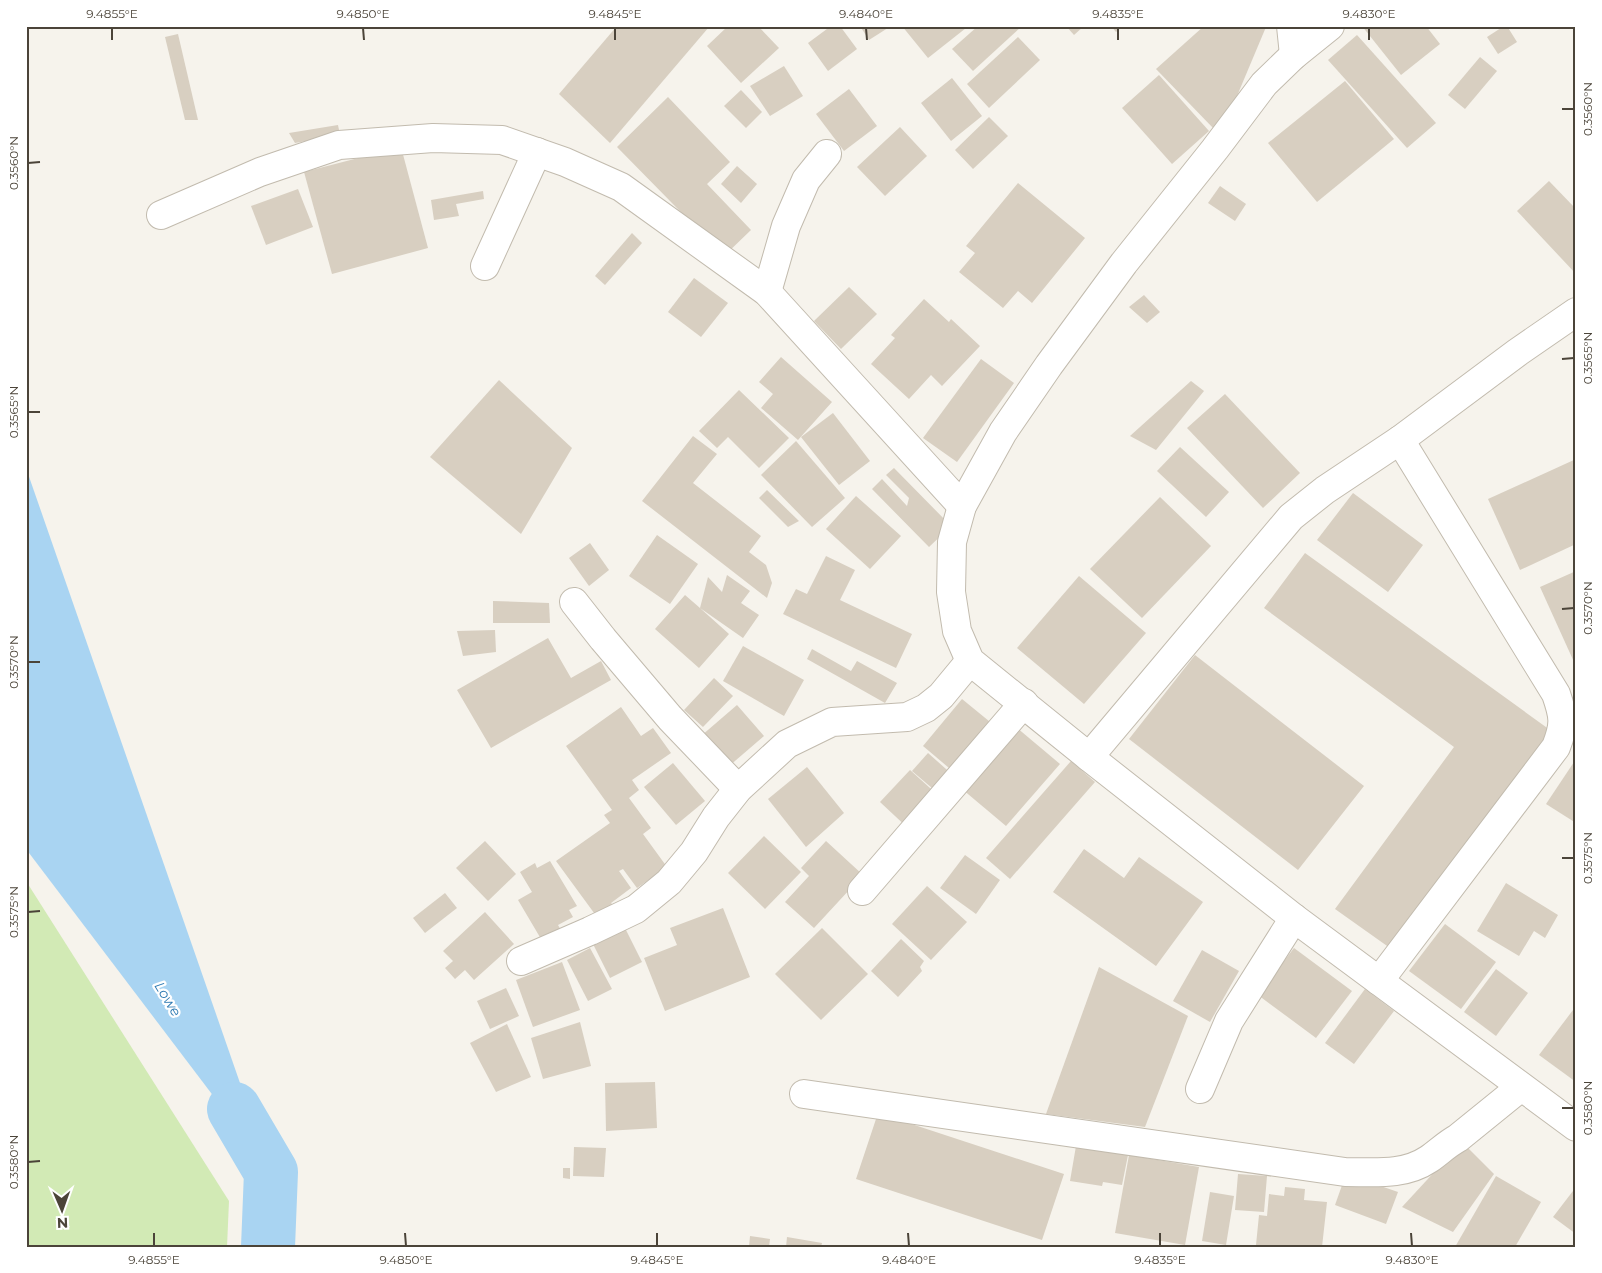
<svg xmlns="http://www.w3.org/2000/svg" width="1602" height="1273" viewBox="0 0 1602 1273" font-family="Montserrat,sans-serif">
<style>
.green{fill:#d2eab5}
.water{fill:#a9d4f2}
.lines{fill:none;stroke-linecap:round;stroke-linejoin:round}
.river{stroke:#a9d4f2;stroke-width:54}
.building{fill:#d8cfc1}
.minor-casing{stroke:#c2bbae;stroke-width:30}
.minor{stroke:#fff;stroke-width:28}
.ticks{fill:none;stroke:#4b4439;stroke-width:2}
.labels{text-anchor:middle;stroke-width:4.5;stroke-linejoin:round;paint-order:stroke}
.water-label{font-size:14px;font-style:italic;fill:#2e7ab2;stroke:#fff}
.neatline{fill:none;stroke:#4b4439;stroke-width:2}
.ticks-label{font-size:12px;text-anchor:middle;fill:#4b4439}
</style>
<rect width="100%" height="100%" fill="#f6f3ec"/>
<path class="green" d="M26,881L229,1201L227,1247H26Z"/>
<path class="water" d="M26,468L271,1172L26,849Z"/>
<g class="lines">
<path class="river" d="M234,1109L271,1172L268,1247"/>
</g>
<g class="building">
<path d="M617,26H708L709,27L610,143L559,94Z"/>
<path d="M728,26H758L779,48L741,83L707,46Z"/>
<path d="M831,26H840L857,49L828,71L808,43Z"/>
<path d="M860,26H891L869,40Z"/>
<path d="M902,26H964L966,28L928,58Z"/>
<path d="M978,26H1022L973,71L952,49Z"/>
<path d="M1066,26H1084L1074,35Z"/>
<path d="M1111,26H1123L1116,32Z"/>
<path d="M1204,26H1265L1266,27L1229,115L1214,129L1156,69Z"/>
<path d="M1362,26H1426L1440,44L1401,75Z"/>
<path d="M1504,26H1507L1517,42L1498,54L1487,37Z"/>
<path d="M178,34L198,120H185L165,37Z"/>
<path d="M1357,35L1436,123L1407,148L1328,60Z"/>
<path d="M1018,37L1040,60L989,108L967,84Z"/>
<path d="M1480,57L1497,71L1465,109L1448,95Z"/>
<path d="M784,66L803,96L770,116L750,86Z"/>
<path d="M1159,75L1209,131L1172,164L1122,108Z"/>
<path d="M952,78L982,116L951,141L921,103Z"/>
<path d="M1345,81L1394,139L1317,202L1268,143Z"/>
<path d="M849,89L877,126L844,151L816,114Z"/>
<path d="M741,90L762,112L746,128L724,106Z"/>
<path d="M668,97L730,162L707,184L751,230L724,256L617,147Z"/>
<path d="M989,117L1008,136L973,169L955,150Z"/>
<path d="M338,125L340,135L295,143L289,133Z"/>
<path d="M900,127L927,156L885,196L857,167Z"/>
<path d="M401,147L428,248L332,274L304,172Z"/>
<path d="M737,166L757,184L741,203L721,184Z"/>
<path d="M1549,181L1576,209V274L1517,211Z"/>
<path d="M1018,183L1085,238L1032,303L1018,291L1003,308L959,272L975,253L966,246Z"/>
<path d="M1220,186L1246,204L1235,221L1208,203Z"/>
<path d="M298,189L313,227L266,245L251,206Z"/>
<path d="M483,191L484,199L456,204L459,216L434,220L431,200Z"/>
<path d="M632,233L642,243L605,285L595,276Z"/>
<path d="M694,278L728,303L701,337L668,312Z"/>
<path d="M849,287L877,314L841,349L814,321Z"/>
<path d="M1144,295L1160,312L1147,323L1129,307Z"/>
<path d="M924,299L949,322L951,319L980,346L942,386L931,375L909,399L871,364L895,338L891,335Z"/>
<path d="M781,357L832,402L798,440L761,408L773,394L759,382Z"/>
<path d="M981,359L1014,383L957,462L923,438Z"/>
<path d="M499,380L572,448L521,534L430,457Z"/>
<path d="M1191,381L1204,391L1156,450L1130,436Z"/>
<path d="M739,390L789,438L759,468L728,437L717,448L699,431Z"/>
<path d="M1225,394L1300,473L1263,508L1187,428Z"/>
<path d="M833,413L870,461L839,485L801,437Z"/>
<path d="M693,436L717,454L693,483L761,536L749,552L766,565L772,583L767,598L642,501Z"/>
<path d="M796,441L845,498L812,527L761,475Z"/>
<path d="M1180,447L1229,492L1206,517L1157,471Z"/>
<path d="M1576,459V544L1520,570L1488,499Z"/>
<path d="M894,468L951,526L929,547L872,489L882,479L907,506L909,498L886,475Z"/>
<path d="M767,490L799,521L788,527L759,498Z"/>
<path d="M1353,493L1423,545L1388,592L1317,540Z"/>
<path d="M856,496L901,536L870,569L826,529Z"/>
<path d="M1160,497L1211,546L1142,618L1090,569Z"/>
<path d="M657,535L698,564L670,604L629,576Z"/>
<path d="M590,543L609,570L589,586L569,558Z"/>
<path d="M1305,553L1557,735L1397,953L1335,909L1454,747L1264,608Z"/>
<path d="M826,556L855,570L840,600L912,634L896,668L783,614L796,589L807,594Z"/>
<path d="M1576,571V661L1574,662L1540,587Z"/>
<path d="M727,575L750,591L741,603L759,615L743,638L700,608L729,634L699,668L655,629L685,595L700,608L708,577L722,592Z"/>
<path d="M1079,576L1146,633L1084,704L1017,648Z"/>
<path d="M493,601L549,603L550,623H493Z"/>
<path d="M495,630L496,652L463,656L457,631Z"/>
<path d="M548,638L571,678L601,661L611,680L491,748L457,690Z"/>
<path d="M743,646L804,680L784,716L723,681Z"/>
<path d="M812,649L851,671L857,661L897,683L885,703L807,659Z"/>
<path d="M1195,655L1364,786L1298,870L1129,739Z"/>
<path d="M714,678L733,696L703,727L684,710Z"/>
<path d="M962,699L995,726L955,773L923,746Z"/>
<path d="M737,705L764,736L728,767L701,736Z"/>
<path d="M621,707L641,736L653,728L671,753L632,780L639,790L629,798L651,828L643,834L667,867L637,888L623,869L619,871L631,888L611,903L613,905L597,917L556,861L610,823L604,815L612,810L566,746Z"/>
<path d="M1016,727L1060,764L1006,826L962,789Z"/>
<path d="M928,753L955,777L939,794L912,771Z"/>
<path d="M1576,759V823L1546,804Z"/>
<path d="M1071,761L1095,782L1010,879L986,858Z"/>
<path d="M673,763L705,801L676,825L644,787Z"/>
<path d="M807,767L844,813L806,847L768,799Z"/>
<path d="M910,770L940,797L910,830L880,802Z"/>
<path d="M764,836L801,872L765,909L728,873Z"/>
<path d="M485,841L516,874L488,901L456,868Z"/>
<path d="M826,841L863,875L814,928L785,902L809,876L801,868Z"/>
<path d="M1084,849L1124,878L1139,857L1203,902L1156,966L1053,892Z"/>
<path d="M965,855L1000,880L976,914L940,888Z"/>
<path d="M550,861L577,906L569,910L573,917L558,925L563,934L544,944L518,900L532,892L520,872L535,863L537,868Z"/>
<path d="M1506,883L1558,915L1545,938L1534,931L1519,956L1477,931Z"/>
<path d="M927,886L967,922L931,960L892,924Z"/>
<path d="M445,893L457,908L425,933L413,918Z"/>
<path d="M723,908L750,977L665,1011L644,958L677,945L670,928Z"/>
<path d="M485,912L514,944L474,980L465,970L455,979L445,968L453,961L443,951Z"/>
<path d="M623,924L642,962L610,978L591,940Z"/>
<path d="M1445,924L1496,962L1461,1009L1409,971Z"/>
<path d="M822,928L868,974L821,1020L775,974Z"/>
<path d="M901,939L924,961L920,967L922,971L898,997L871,971Z"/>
<path d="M590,948L612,989L588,1001L567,960Z"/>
<path d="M1294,948L1352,991L1316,1038L1258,995Z"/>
<path d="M1202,950L1239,971L1210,1022L1173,1001Z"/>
<path d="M562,962L580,1010L533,1027L516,980Z"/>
<path d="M1099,967L1188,1016L1145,1127L1046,1114Z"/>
<path d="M1496,969L1528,993L1496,1036L1464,1012Z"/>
<path d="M506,988L519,1016L490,1029L477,1001Z"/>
<path d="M1365,989L1394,1011L1354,1064L1325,1043Z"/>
<path d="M1576,1006V1082L1539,1055Z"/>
<path d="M580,1022L591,1066L543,1079L531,1038Z"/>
<path d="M507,1024L531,1077L496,1092L470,1043Z"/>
<path d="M655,1082L657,1128L606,1131L605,1083Z"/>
<path d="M878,1113L1064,1174L1042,1240L856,1179Z"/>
<path d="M1462,1142L1494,1174L1453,1232L1402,1207Z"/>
<path d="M1076,1146L1128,1155L1122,1185L1103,1182L1102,1186L1070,1181Z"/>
<path d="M574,1147L606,1148L604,1177L573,1176Z"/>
<path d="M1129,1155L1199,1167L1185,1245L1115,1233Z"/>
<path d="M563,1168H570V1179L563,1178Z"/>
<path d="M1238,1174L1267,1176L1264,1212L1235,1210Z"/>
<path d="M1346,1174L1398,1192L1386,1224L1335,1205Z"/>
<path d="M1496,1176L1541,1202L1515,1247H1455Z"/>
<path d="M1285,1187L1305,1189L1304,1200L1327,1202L1322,1247H1271L1256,1245L1259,1215L1267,1216L1269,1194L1284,1196Z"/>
<path d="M1576,1187V1234L1553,1217Z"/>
<path d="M1210,1192L1234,1196L1226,1245L1202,1241Z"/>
<path d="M750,1236L770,1239L769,1247H749Z"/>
<path d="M787,1237L822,1243L821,1247H786Z"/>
</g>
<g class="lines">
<defs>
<g id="minor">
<path d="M1291,26L1294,55"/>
<path d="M1330,26L1294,55L1264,84L1215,149L1124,263L1049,365L1003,432L962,506L952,542L951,592L957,631L970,661L1089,757L1294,918L1576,1127"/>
<path d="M161,215L260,172L339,145L433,138L502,140L565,162L621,187L767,292L962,506"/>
<path d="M485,266L537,152"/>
<path d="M767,292L786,226L806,180L827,154"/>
<path d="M574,602L603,639L670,718L738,789"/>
<path d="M1089,757L1291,517L1325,490L1400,440L1518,352L1576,312"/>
<path d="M862,891L1024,703"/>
<path d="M521,961L590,931L636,909L669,882L694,852L716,817L738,789L787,744L832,722L907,717L926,708L941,696L970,661"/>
<path d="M1379,981L1556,747C1565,724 1564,717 1556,694L1400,440"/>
<path d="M1200,1089L1229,1021L1294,918"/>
<path d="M804,1094L1345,1172C1374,1172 1404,1176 1429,1159C1439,1152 1447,1144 1458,1138L1521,1087"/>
</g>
</defs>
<use href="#minor" class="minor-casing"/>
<use href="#minor" class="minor"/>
</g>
<path class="ticks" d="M112,28V40M363,28L364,40M615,28V40M866,28L867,40M1118,28V40M1369,28V40M1562,109H1574M28,163L40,162M1562,359L1574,358M28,412H40M1562,609L1574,608M28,662H40M1562,858H1574M28,912L40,911M1562,1108H1574M28,1162L40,1161M154,1233V1246M405,1233L406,1246M657,1233V1246M908,1233L909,1246M1160,1233V1246M1411,1233L1412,1246"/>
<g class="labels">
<g class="water-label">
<text transform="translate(168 999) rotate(59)" y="5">Lowe</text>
</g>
</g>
<rect width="1602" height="1273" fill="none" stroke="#ffffff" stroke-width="55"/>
<g transform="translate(62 1210) rotate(178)" stroke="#ffffff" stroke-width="4" paint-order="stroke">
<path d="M0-4L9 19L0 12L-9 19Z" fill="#4b4439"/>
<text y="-8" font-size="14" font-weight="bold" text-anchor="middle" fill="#4b4439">N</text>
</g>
<rect x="28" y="28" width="1546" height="1218" class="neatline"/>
<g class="ticks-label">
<text x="112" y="18">9.4855°E</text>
<text x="363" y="18">9.4850°E</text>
<text x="615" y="18">9.4845°E</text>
<text x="866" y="18">9.4840°E</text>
<text x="1118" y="18">9.4835°E</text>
<text x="1369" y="18">9.4830°E</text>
<text transform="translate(1588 109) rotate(-90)" y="4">0.3560°N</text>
<text transform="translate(14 163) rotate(-90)" y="4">0.3560°N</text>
<text transform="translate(1588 358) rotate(-90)" y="4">0.3565°N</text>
<text transform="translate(14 412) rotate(-90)" y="4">0.3565°N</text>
<text transform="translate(1588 608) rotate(-90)" y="4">0.3570°N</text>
<text transform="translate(14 662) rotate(-90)" y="4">0.3570°N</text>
<text transform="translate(1588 858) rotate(-90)" y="4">0.3575°N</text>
<text transform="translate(14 912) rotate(-90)" y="4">0.3575°N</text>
<text transform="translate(1588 1108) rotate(-90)" y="4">0.3580°N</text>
<text transform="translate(14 1162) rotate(-90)" y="4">0.3580°N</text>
<text x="154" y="1264">9.4855°E</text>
<text x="406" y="1264">9.4850°E</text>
<text x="657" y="1264">9.4845°E</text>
<text x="909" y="1264">9.4840°E</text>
<text x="1160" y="1264">9.4835°E</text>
<text x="1412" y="1264">9.4830°E</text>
</g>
</svg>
